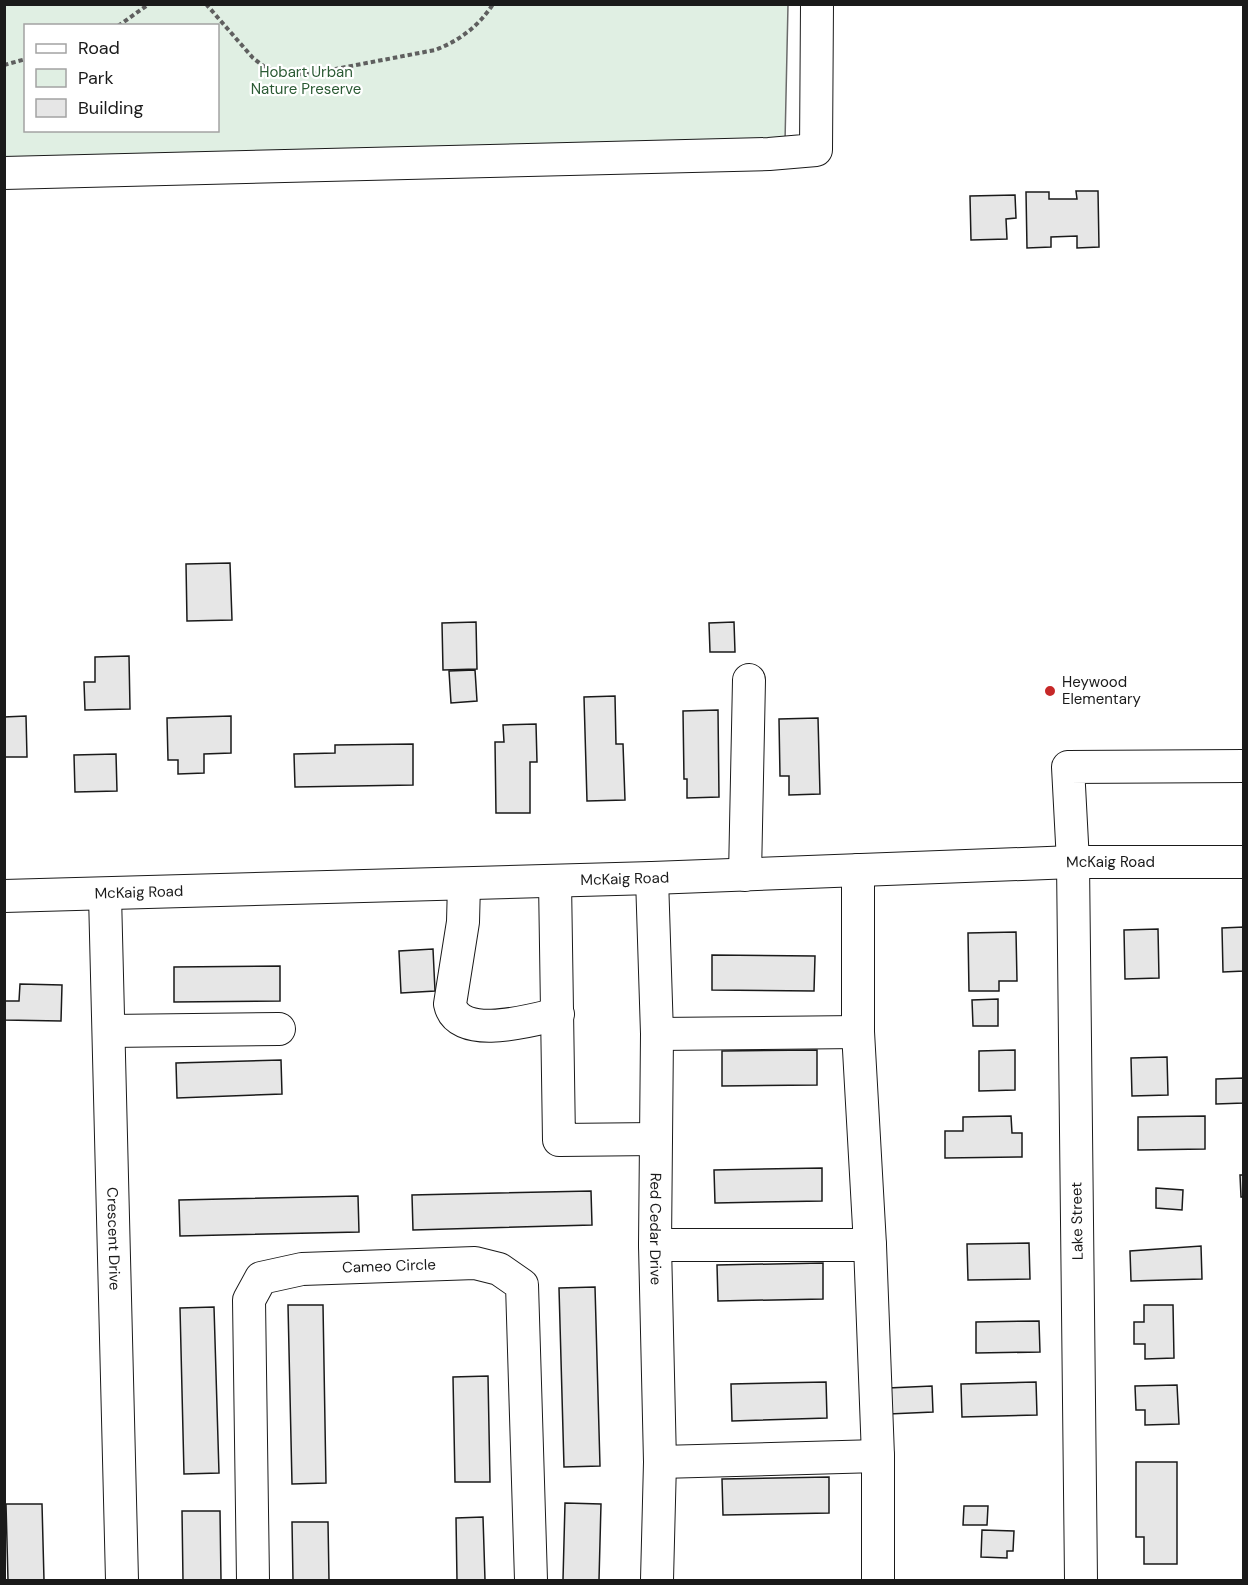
<svg xmlns="http://www.w3.org/2000/svg" width="1248" height="1585" viewBox="0 0 1248 1585" font-family="'DM Sans',sans-serif">
<style>
.green{fill:#e0efe3;stroke:#6a6a6a;stroke-width:1.5;fill-rule:evenodd}
.building{fill:#e6e6e6;stroke:#1a1a1a;stroke-width:1.5}
.lines{fill:none;stroke-linecap:round;stroke-linejoin:round}
.minor-casing{stroke:#1a1a1a;stroke-width:34}
.path{stroke:#5f5f5f;stroke-width:4;stroke-dasharray:4.5 3;stroke-linecap:butt}
.minor{stroke:#fff;stroke-width:32}
.poi-dot{fill:#c62828;stroke:#fff;stroke-width:2}
.labels{text-anchor:middle;stroke-width:4.5;stroke-linejoin:round;paint-order:stroke}
.park-label{font-size:15px;fill:#2b5a34;stroke:#fff}
.poi-label{font-size:15px;fill:#1a1a1a;stroke:#fff;text-anchor:start}
.street-label{font-size:15px;fill:#1a1a1a;stroke:#fff}
</style>
<rect width="100%" height="100%" fill="#fff"/>
<path class="green" d="M4,5H788L785,142L5,165ZM26,26H218V130H26Z"/>
<g class="building">
<path d="M1076,191H1098L1099,247L1077,248V236L1051,237V247L1027,248L1026,192H1049V199H1077Z"/>
<path d="M1015,195L1016,218L1006,219L1007,239L971,240L970,196Z"/>
<path d="M230,563L232,620L187,621L186,564Z"/>
<path d="M476,622L477,669L443,670L442,623Z"/>
<path d="M734,622L735,652H710L709,623Z"/>
<path d="M129,656L130,709L85,710L84,682H95V657Z"/>
<path d="M475,670L477,701L451,703L449,671Z"/>
<path d="M615,696L616,744H623L625,800L587,801L584,697Z"/>
<path d="M718,710L719,797L687,798V779H684L683,711Z"/>
<path d="M26,716L27,757H4V717Z"/>
<path d="M231,716V753L204,754V773L178,774V760H168L167,718Z"/>
<path d="M818,718L820,794L789,795V776H780L779,719Z"/>
<path d="M536,724L537,762H530V813H496L495,742H504L503,725Z"/>
<path d="M413,744V785L295,787L294,754L335,753V745Z"/>
<path d="M116,754L117,791L75,792L74,755Z"/>
<path d="M1244,927V971L1223,972L1222,928Z"/>
<path d="M1158,929L1159,978L1125,979L1124,930Z"/>
<path d="M1016,932L1017,981H999V991H969L968,933Z"/>
<path d="M433,949L435,991L401,993L399,951Z"/>
<path d="M712,955L815,956L814,991L712,990Z"/>
<path d="M280,966V1001L174,1002V967Z"/>
<path d="M20,984L62,985L61,1021L4,1020V1001H19Z"/>
<path d="M998,999V1026H973L972,1000Z"/>
<path d="M817,1050V1085L722,1086V1051Z"/>
<path d="M1015,1050V1090L979,1091V1051Z"/>
<path d="M1167,1057L1168,1095L1132,1096L1131,1058Z"/>
<path d="M281,1060L282,1094L177,1098L176,1063Z"/>
<path d="M1244,1078V1103L1216,1104V1079Z"/>
<path d="M1011,1116L1012,1133H1022V1157L945,1158V1131H963V1117Z"/>
<path d="M1205,1116V1149L1138,1150V1117Z"/>
<path d="M822,1168V1201L715,1203L714,1170Z"/>
<path d="M1240,1175H1244V1197H1241Z"/>
<path d="M1156,1188L1183,1190L1182,1210L1156,1208Z"/>
<path d="M591,1191L592,1225L413,1230L412,1195Z"/>
<path d="M358,1196L359,1232L180,1236L179,1200Z"/>
<path d="M1029,1243L1030,1279L968,1280L967,1244Z"/>
<path d="M1201,1246L1202,1279L1131,1281L1130,1251Z"/>
<path d="M823,1263V1299L718,1301L717,1265Z"/>
<path d="M595,1287L600,1466L564,1467L559,1288Z"/>
<path d="M288,1305H323L326,1483L292,1484Z"/>
<path d="M1144,1305H1173L1174,1358L1145,1359V1344H1134V1322H1144Z"/>
<path d="M214,1307L219,1473L184,1474L180,1308Z"/>
<path d="M1039,1321L1040,1352L976,1353V1322Z"/>
<path d="M488,1376L490,1482H455L453,1377Z"/>
<path d="M826,1382L827,1418L732,1421L731,1384Z"/>
<path d="M1036,1382L1037,1415L962,1417L961,1384Z"/>
<path d="M1177,1385L1179,1424L1145,1425V1410H1136L1135,1386Z"/>
<path d="M932,1386L933,1412L889,1414L888,1388Z"/>
<path d="M1136,1462H1177V1564H1144V1537H1136Z"/>
<path d="M829,1477V1513L723,1515L722,1479Z"/>
<path d="M565,1503L601,1504L599,1580H563Z"/>
<path d="M6,1504H42L44,1580H8Z"/>
<path d="M964,1506H988L987,1525H963Z"/>
<path d="M182,1511H220L221,1580H183Z"/>
<path d="M483,1517L485,1580H457L456,1518Z"/>
<path d="M292,1522H328L329,1580H293Z"/>
<path d="M982,1530L1014,1531L1013,1551H1007V1558L981,1557Z"/>
</g>
<g class="lines">
<defs>
<g id="minor">
<path d="M4,173L769,154L816,150L817,4"/>
<path d="M858,870V1032L870,1245L878,1456V1580"/>
<path d="M745,875L749,680"/>
<path id="s1" d="M652,878L657,1034L655,1245L660,1462L657,1580"/>
<path d="M555,881L559,1140L656,1139"/>
<path d="M464,884L463,922L450,1004C458,1042 532,1020 558,1014"/>
<path id="s2" d="M105,895L122,1580"/>
<path id="s3" d="M4,896L652,878L1073,862H1244"/>
<path d="M109,1031L279,1029"/>
<path d="M657,1034L858,1032"/>
<path d="M655,1245H870"/>
<path d="M660,1462L878,1456"/>
<path id="s4" d="M253,1580L249,1300L261,1278L302,1269L475,1263L499,1269L522,1285L531,1580"/>
<path d="M1081,1580L1073,862L1068,767L1244,766"/>
</g>
</defs>
<use href="#minor" class="minor-casing"/>
<g class="path">
<path d="M206,4L253,58L266,68L287,75L309,74L435,50C459,41 479,26 493,4"/>
<path d="M118,26L149,4"/>
<path d="M4,65L26,59"/>
</g>
<use href="#minor" class="minor"/>
</g>
<circle class="poi-dot" cx="1050" cy="691" r="6"/>
<g class="labels">
<g class="park-label">
<text x="306" y="77">Hobart Urban<tspan x="306" dy="17">Nature Preserve</tspan></text>
</g>
<g class="poi-label">
<text x="1062" y="687">Heywood<tspan x="1062" dy="17">Elementary</tspan></text>
</g>
<g class="street-label">
<text dy="5" stroke="none"><textPath href="#s3" startOffset="1107">McKaig Road</textPath></text>
<text dy="5" stroke="none"><textPath href="#s3" startOffset="621">McKaig Road</textPath></text>
<text dy="5" stroke="none"><textPath href="#s3" startOffset="135">McKaig Road</textPath></text>
<text transform="translate(1077 1221) rotate(-91)" y="5">Lake Street</text>
<text dy="5" stroke="none"><textPath href="#s1" startOffset="351">Red Cedar Drive</textPath></text>
<text dy="5" stroke="none"><textPath href="#s2" startOffset="344">Crescent Drive</textPath></text>
<text dy="5" stroke="none"><textPath href="#s4" startOffset="434">Cameo Circle</textPath></text>
</g>
</g>
<rect width="1248" height="1585" fill="none" stroke="#1a1a1a" stroke-width="12"/>
<rect x="24" y="24" width="195" height="108" fill="#ffffff" stroke="#a3a3a3" stroke-width="1.5"/>
<rect x="36" y="44" width="30" height="9" fill="#ffffff" stroke="#a3a3a3" stroke-width="1.5"/>
<text x="78" y="54" font-size="18" fill="#1a1a1a">Road</text>
<rect x="36" y="69" width="30" height="18" fill="#e0efe3" stroke="#a3a3a3" stroke-width="1.5"/>
<text x="78" y="84" font-size="18" fill="#1a1a1a">Park</text>
<rect x="36" y="99" width="30" height="18" fill="#e6e6e6" stroke="#a3a3a3" stroke-width="1.5"/>
<text x="78" y="114" font-size="18" fill="#1a1a1a">Building</text>
</svg>
